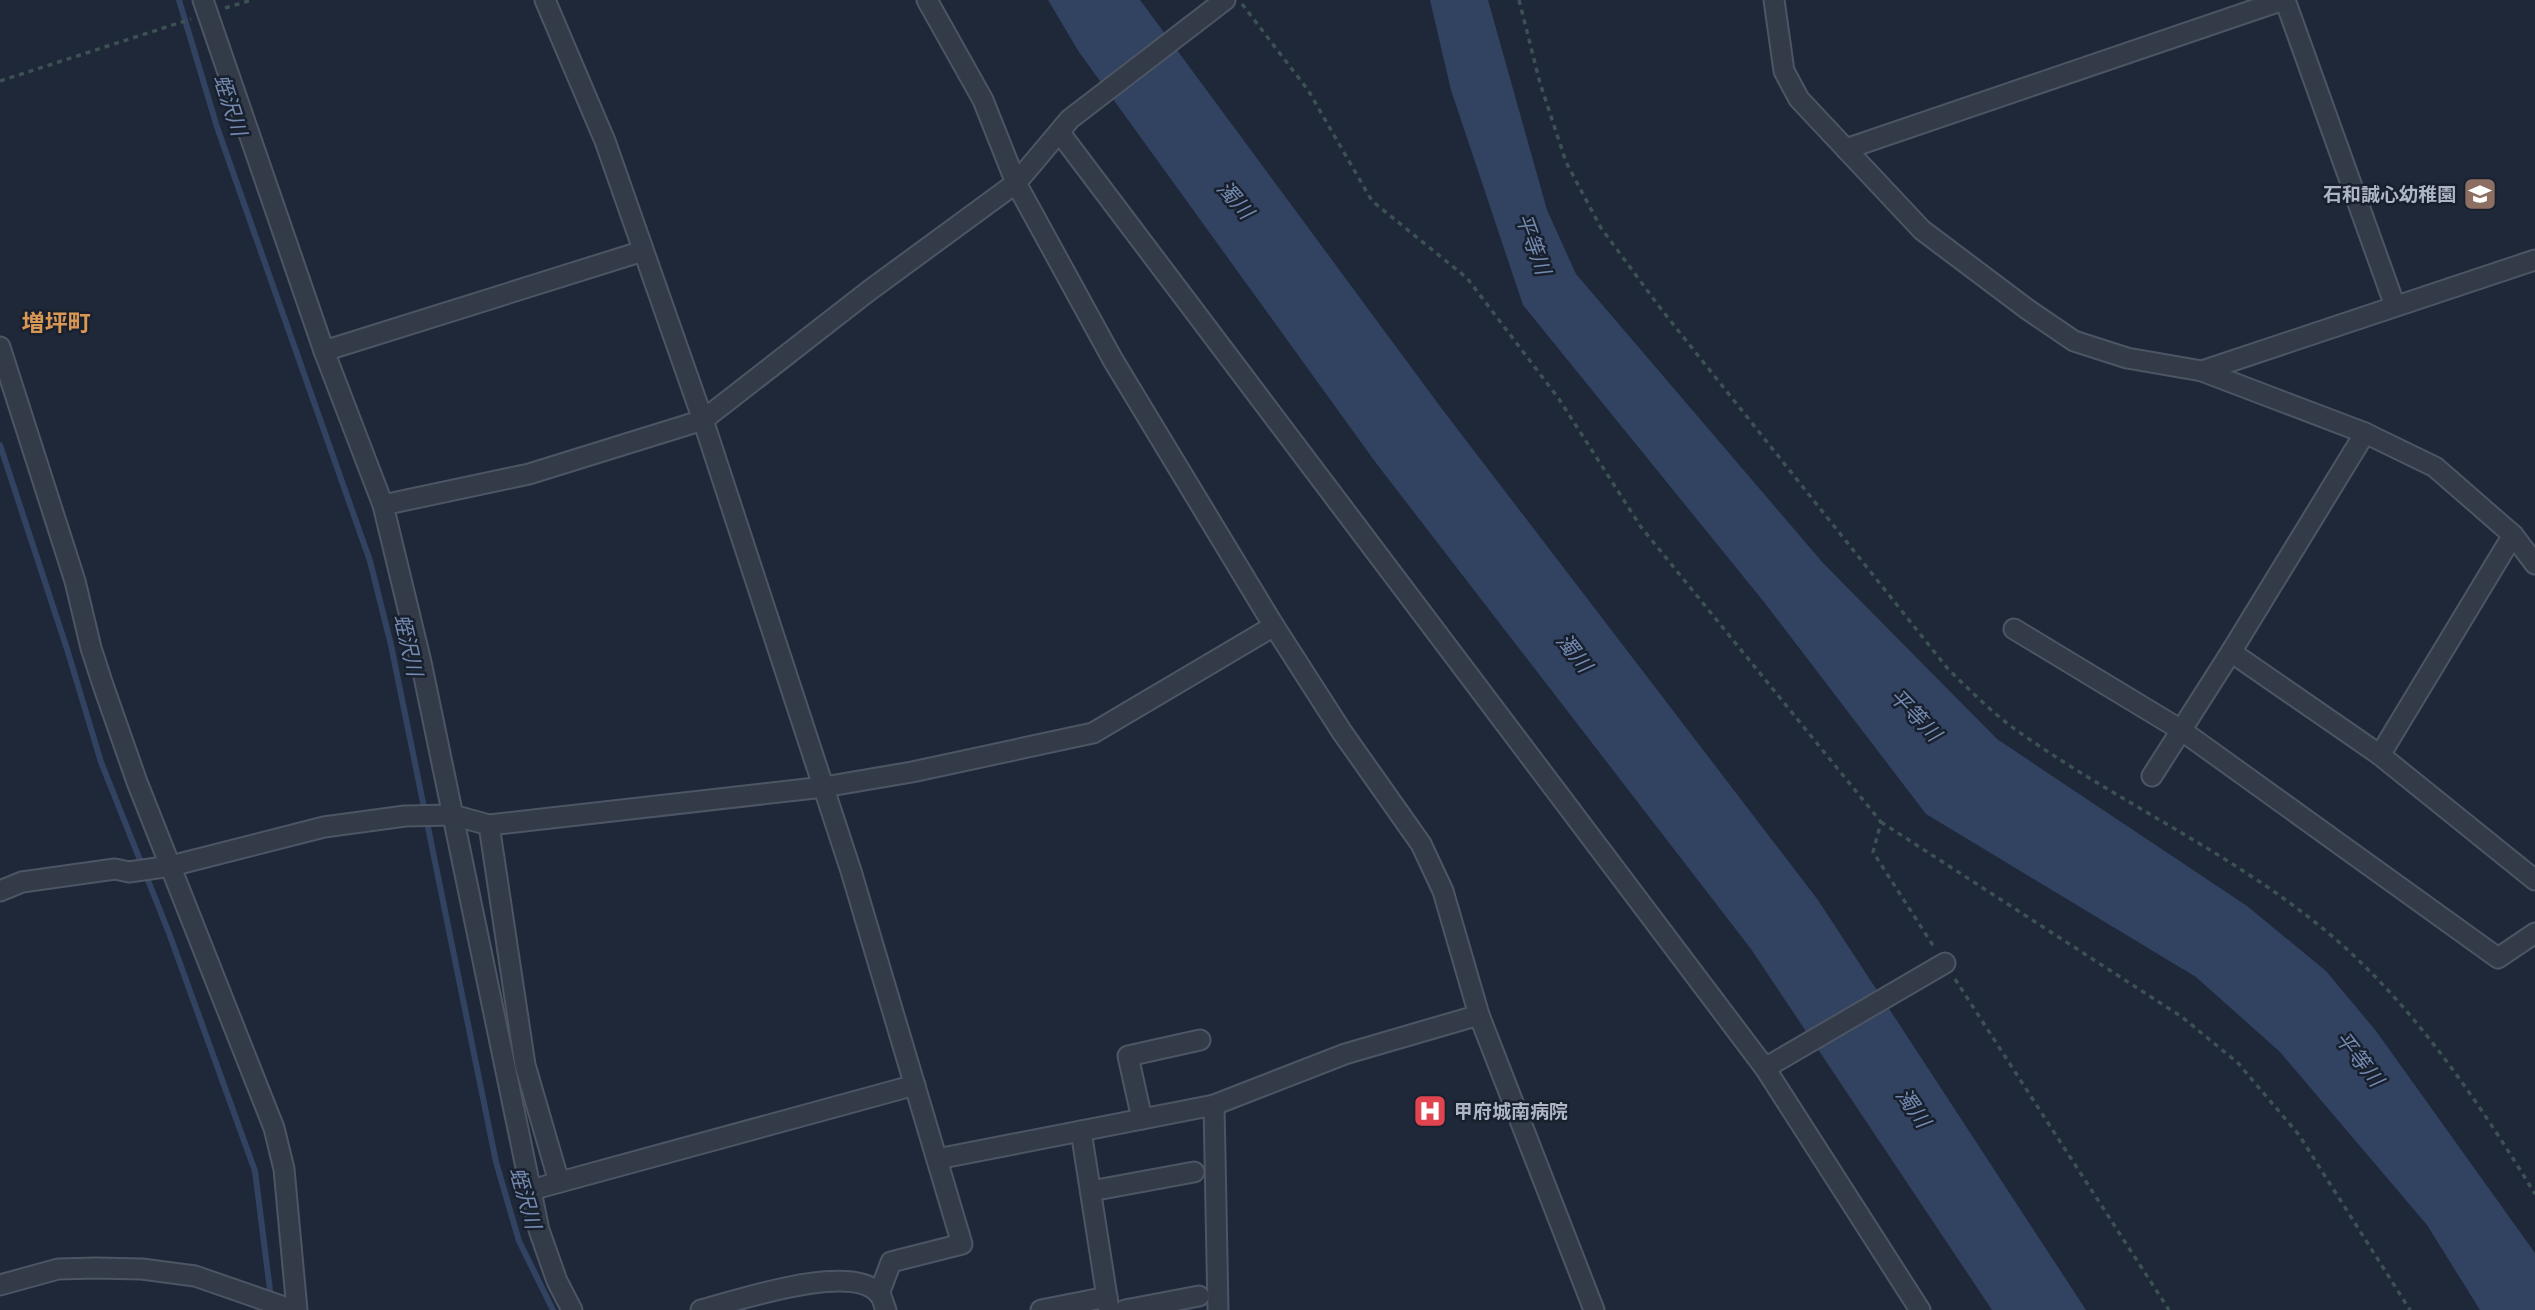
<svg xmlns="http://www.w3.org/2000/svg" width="2535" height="1310" viewBox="0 0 2535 1310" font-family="'Public Sans','Noto Sans JP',sans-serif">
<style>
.water{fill:#324261}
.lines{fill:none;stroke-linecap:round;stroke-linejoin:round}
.stream{stroke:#324261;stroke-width:6}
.minor-casing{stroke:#4d5564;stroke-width:23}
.path{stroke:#3c5154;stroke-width:3.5;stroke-dasharray:5 5;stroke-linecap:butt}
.minor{stroke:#333b49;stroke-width:19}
.labels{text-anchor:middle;stroke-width:5;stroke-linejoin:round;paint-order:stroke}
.poi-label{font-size:19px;font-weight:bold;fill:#adb5c6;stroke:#18202e;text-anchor:end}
.water-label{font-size:21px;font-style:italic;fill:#7489b0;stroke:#18202e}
.quarter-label{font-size:23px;font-weight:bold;fill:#d99755;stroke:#18202e}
</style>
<rect width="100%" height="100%" fill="#1f2839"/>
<g class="water">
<path d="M1048,0H1140L1442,409L1818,900L2086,1310H1992L1751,949L1376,463L1079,52Z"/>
<path d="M1430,0H1488L1547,210L1576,274L1823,563L1997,739L2247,906L2326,971L2376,1031L2535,1253V1310H2480L2427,1225L2280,1052L2196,977L1926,814L1764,602L1523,305L1451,90Z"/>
</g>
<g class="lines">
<g class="stream">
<path d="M179,0L217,127L370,561L391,645L496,1162L519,1241L553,1310"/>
<path d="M0,445L67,649L101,762L169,933L255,1171L271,1298"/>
</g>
<defs>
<g id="minor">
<path d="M203,0L324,351L383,505L421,662L539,1230L557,1281L572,1310"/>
<path d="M545,0L605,141L703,420L851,871L962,1244L891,1262L879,1294"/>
<path d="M927,0L983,100L1016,183L1113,360L1274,626L1342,732L1421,844L1443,891L1479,1015L1594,1310"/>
<path d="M1774,0L1784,71L1799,99L1922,230L2027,309L2074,341L2127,358L2202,371L2365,433L2435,467L2513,535L2535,564"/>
<path d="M2285,0L2395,306"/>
<path d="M1060,133L1765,1068L1920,1310"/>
<path d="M1846,149L2283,0"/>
<path d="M0,347L75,581L91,648L103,685L137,782L274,1128L284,1169L297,1310"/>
<path d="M324,351L643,251"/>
<path d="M2202,371L2535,260"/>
<path d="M383,505L529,474L703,420L870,290L1016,183L1070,119L1225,0"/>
<path d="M2014,629L2181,730L2498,958L2535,933"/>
<path d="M2231,652L2380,755L2535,880"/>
<path d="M2380,755L2513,535"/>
<path d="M2152,776L2231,652L2365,433"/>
<path d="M489,825L525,1065L559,1182"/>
<path d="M0,891L22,882L115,869L129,872L171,866L324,827L405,816L453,815L489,825L824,787L912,772L1093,733L1274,626"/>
<path d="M1765,1068L1945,963"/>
<path d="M1214,1105L1218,1310"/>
<path d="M1142,1119L1128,1056L1200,1040"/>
<path d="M1081,1131L1109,1310"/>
<path d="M937,1159L1214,1105L1345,1054L1479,1015"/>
<path d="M531,1190L915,1085"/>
<path d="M1091,1191L1194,1172"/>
<path d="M0,1285L58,1269L96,1268L142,1269L195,1276L293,1310"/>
<path d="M701,1310C737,1301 854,1260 880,1295C883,1299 884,1306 886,1310"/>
<path d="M1041,1310L1107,1297"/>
<path d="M1125,1310L1199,1296"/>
</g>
</defs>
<use href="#minor" class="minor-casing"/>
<g class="path">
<path d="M1519,0L1540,83L1566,162L1601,228L1661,309L1948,669C1971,691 1993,714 2019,732C2116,801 2228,851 2321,927C2408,997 2477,1099 2535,1194"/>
<path d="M1242,4L1308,90L1372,201L1467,278L1559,399L1641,527L1881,822L1873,852L1934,947"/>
<path d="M225,8L252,0"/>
<path d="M0,81L191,19"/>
<path d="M1881,822L2182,1017L2238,1063L2299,1135L2410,1310"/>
<path d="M1955,979L2169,1310"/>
</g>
<use href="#minor" class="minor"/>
</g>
<defs>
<symbol id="school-square" viewBox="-11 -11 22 22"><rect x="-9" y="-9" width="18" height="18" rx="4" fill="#8d6e63" stroke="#18202e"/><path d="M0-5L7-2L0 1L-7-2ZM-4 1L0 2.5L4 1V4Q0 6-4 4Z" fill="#fff"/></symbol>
<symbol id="hospital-square" viewBox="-11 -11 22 22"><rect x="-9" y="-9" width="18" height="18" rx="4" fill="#e0444e" stroke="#18202e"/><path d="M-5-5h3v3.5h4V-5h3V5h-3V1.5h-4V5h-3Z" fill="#fff"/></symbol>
</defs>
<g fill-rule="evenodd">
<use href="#school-square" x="2461" y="175" width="38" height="38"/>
<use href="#hospital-square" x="1411" y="1092" width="38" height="38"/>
</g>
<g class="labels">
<g class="poi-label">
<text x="2456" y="201">石和誠心幼稚園</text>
<text x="1454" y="1118" text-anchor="start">甲府城南病院</text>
</g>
<g class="water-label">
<text transform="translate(230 105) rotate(72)" y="7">蛭沢川</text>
<text transform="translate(1235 200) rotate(49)" y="7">濁川</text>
<text transform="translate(1533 244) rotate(70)" y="7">平等川</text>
<text transform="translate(408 645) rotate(77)" y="7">蛭沢川</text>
<text transform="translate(1574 653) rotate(52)" y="7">濁川</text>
<text transform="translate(1915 715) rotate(46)" y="7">平等川</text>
<text transform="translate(2359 1059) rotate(52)" y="7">平等川</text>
<text transform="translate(1913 1108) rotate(55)" y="7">濁川</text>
<text transform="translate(525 1198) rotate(74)" y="7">蛭沢川</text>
</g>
<g class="quarter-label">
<text x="56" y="331">増坪町</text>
</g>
</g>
</svg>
